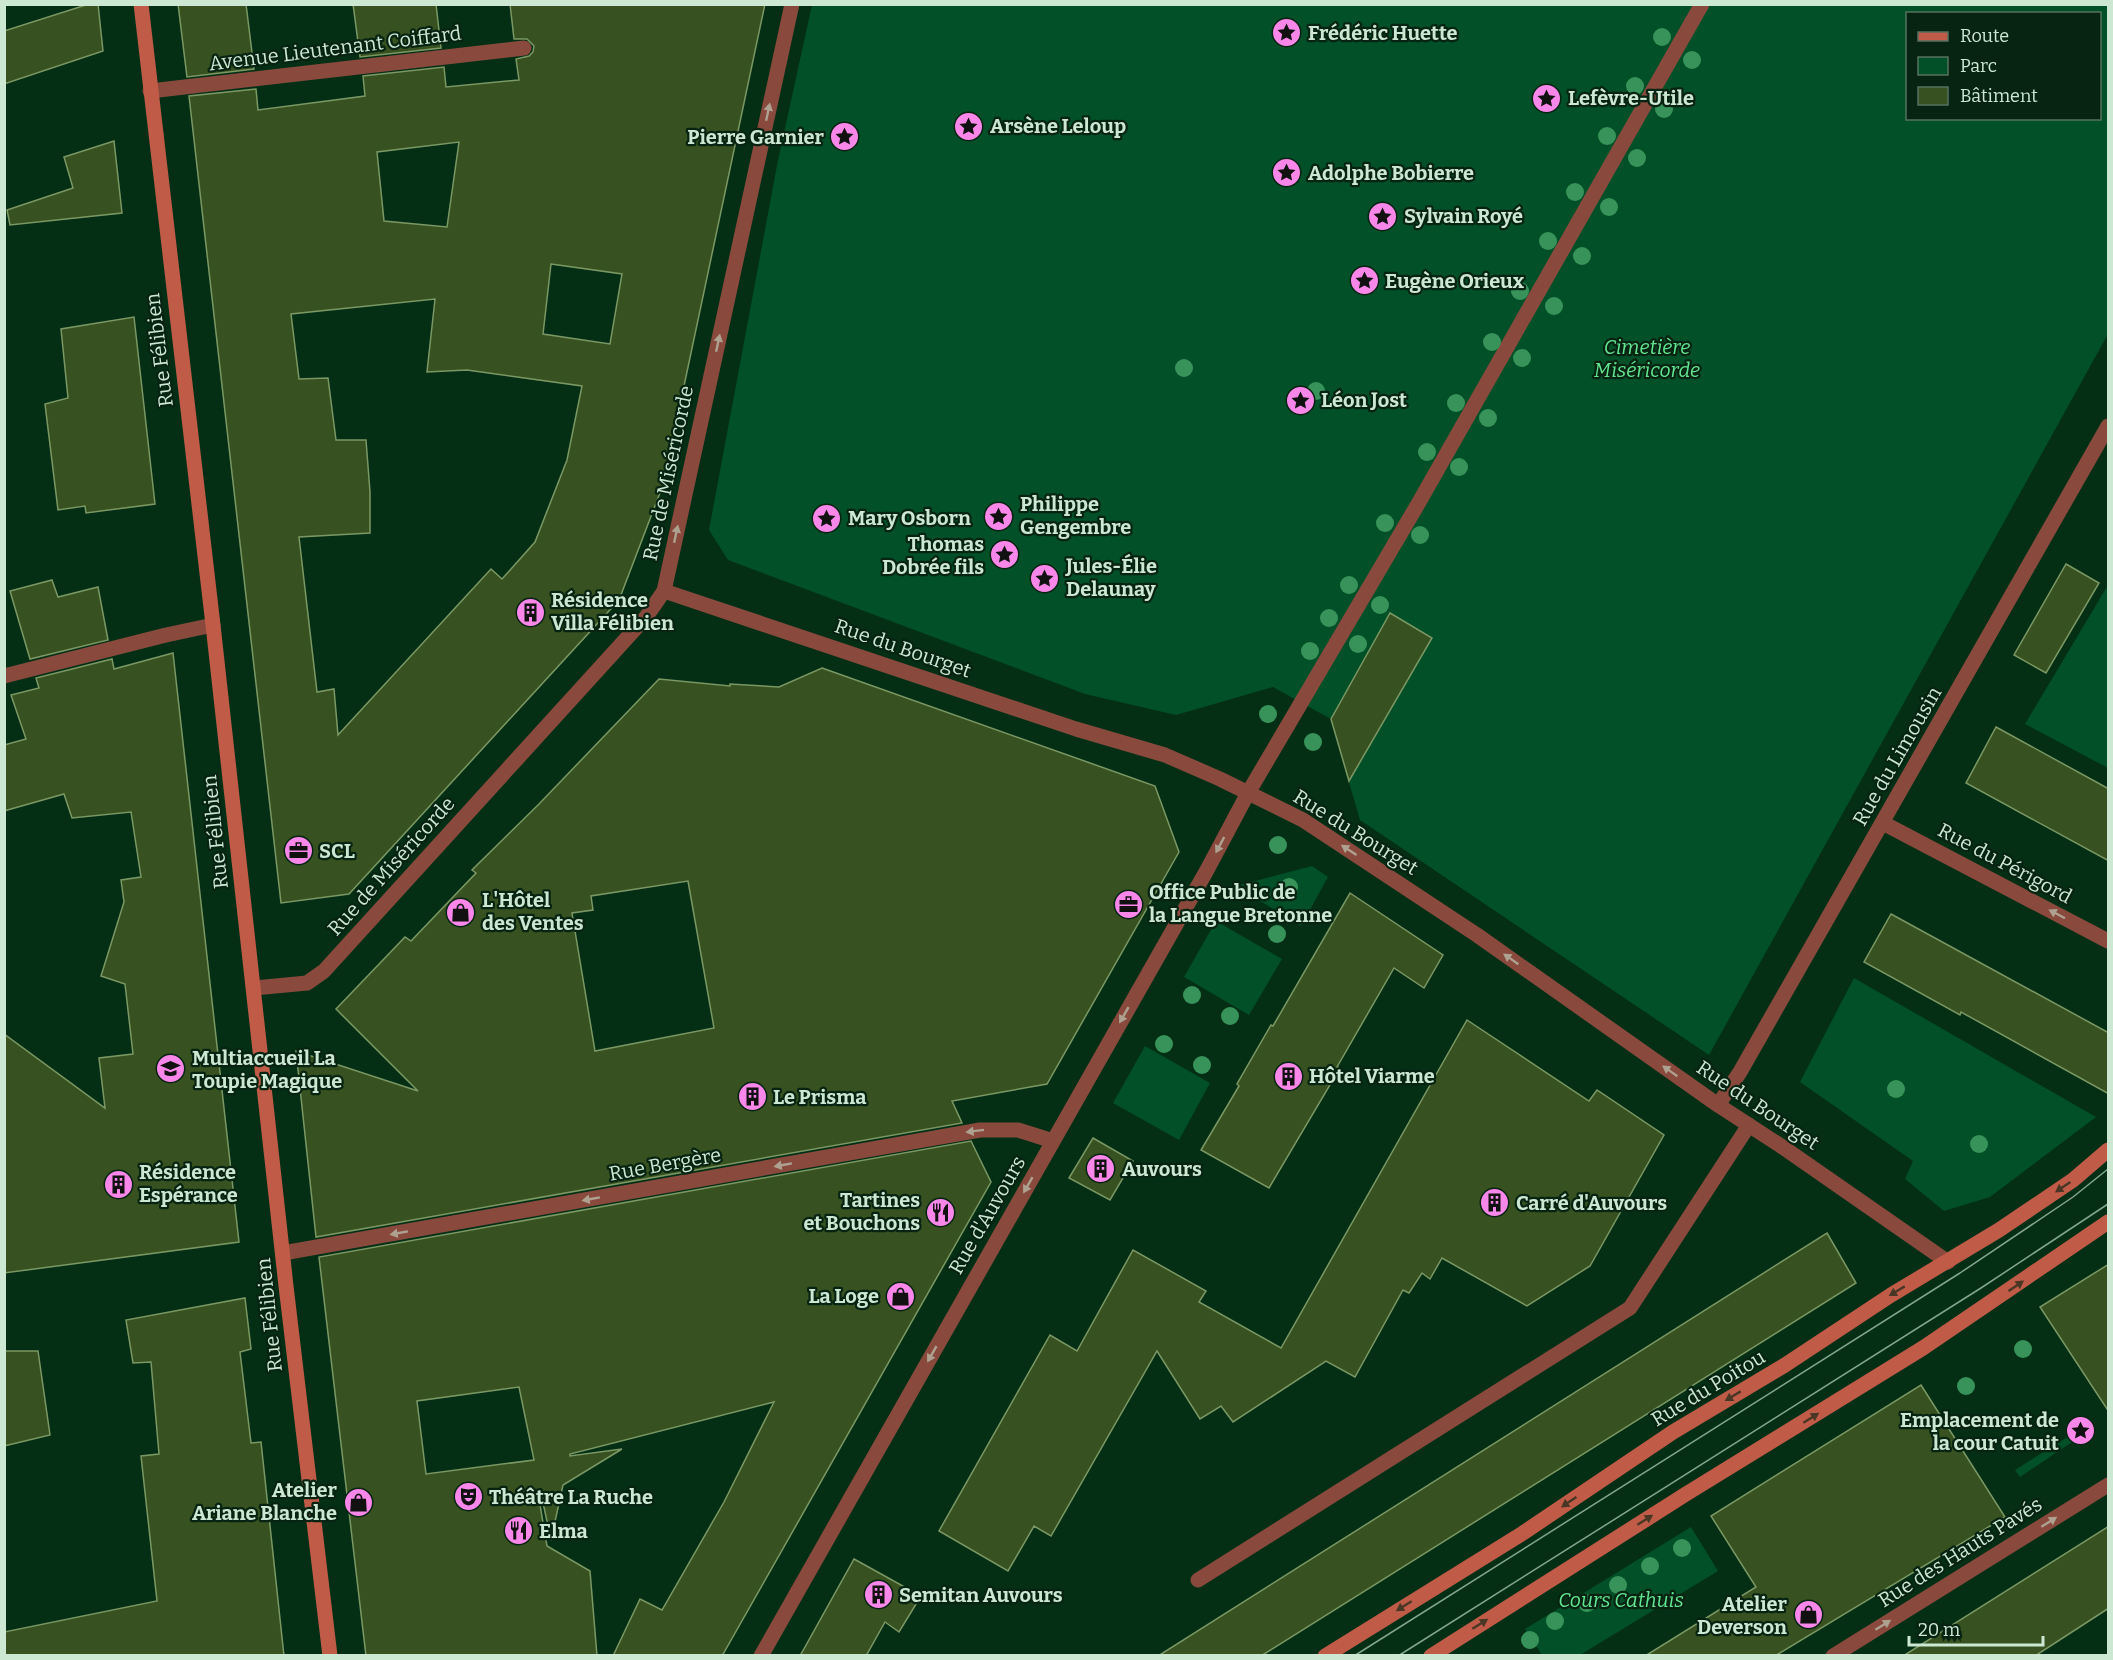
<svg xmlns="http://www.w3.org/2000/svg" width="2113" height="1660" viewBox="0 0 2113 1660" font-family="Bitter,serif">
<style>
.green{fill:#025027;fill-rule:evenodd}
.building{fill:#375220;stroke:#7b9864;stroke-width:1.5;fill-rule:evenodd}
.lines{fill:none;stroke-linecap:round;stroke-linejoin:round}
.lane{stroke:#894a3d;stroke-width:15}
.street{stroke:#894a3d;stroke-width:15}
.secondary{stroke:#c05b48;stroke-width:15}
.tram{stroke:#84a68f;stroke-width:1.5}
.tree{fill:#379359}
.oneway{fill:#aea190}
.oneway2{fill:#483724}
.labels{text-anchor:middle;stroke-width:4.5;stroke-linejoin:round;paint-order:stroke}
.poi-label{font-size:20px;font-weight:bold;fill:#cce8d3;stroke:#072311;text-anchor:start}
.street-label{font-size:20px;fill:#cce8d3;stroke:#072311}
.park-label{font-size:20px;font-style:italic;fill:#61e590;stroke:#072311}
</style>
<rect width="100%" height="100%" fill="#042f15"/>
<g class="green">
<path d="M812,5H2108V334L1709,1055L1360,820L1345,769L1357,766L1431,638L1390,613L1331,719L1273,687L1176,715L1085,694L728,560L709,530L778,160ZM1908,14H2100V118H1908Z"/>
<path d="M2108,585V768L2025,724Z"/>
<path d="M1312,866L1328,877L1301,926L1236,886Z"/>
<path d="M1216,921L1282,959L1249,1015L1184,977Z"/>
<path d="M1854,978L2096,1117L1990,1197L1944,1211L1905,1179L1913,1161L1800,1082Z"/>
<path d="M1145,1046L1210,1083L1179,1140L1113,1103Z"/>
<path d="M2074,1433L2078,1438L2020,1477L2015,1470Z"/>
<path d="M1691,1527L1718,1571L1580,1655H1542L1525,1629Z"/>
</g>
<g class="building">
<path d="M89,4H98L103,51L4,84V31Z"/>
<path d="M178,4H246L254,69L187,77Z"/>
<path d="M353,4H436L441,48L360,57Z"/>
<path d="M510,4H765L663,485L619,600L349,894L281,903L189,96L256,89L258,110L365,96L363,76L444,67L446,87L519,80L516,59L529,56L533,52L534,46L527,39H514ZM459,142L447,227L384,221L377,152ZM551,264L622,274L610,344L543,334ZM435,299L427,372L467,370L582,386L567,460L535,542L502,579L491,569L338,735L334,689L317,692L299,537L370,533V492L366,440H336L328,378L299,379L291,314Z"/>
<path d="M114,141L122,213L10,225L7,210L73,188L64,157Z"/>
<path d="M134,317L155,504L86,513L85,506L58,510L45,404L68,398L61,329Z"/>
<path d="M2066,564L2099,583L2046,673L2014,655Z"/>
<path d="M52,580L58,597L98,587L108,640L30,659L10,591Z"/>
<path d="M1390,613L1432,638L1349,781L1331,719Z"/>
<path d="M173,653L239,1242L4,1273V1034L105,1108L99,1058L133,1054L125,984L101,976L124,902L121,880L141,877L131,812L72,818L64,794L4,811V745L26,739L11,695L39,688L36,678L112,659L114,669Z"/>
<path d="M822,668L1155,786L1179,852L1047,1084L952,1101L962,1123L316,1237L296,1051L418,1091L336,1009L405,937L411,941L476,873L472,870L539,804L659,679L730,686V684L779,687ZM688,881L714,1028L595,1051L572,913L593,910L591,896Z"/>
<path d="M1996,727L2109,789V861L1966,783Z"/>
<path d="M1350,893L1443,955L1424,988L1394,968L1337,1067L1340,1068L1269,1188L1201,1150L1239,1086L1237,1084L1271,1025L1273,1026Z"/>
<path d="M1891,914L2109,1033V1094L1961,1012L1960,1015L1864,962Z"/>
<path d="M1467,1020L1589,1101L1597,1090L1664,1135L1590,1266L1527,1306L1442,1258L1430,1279L1422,1273L1409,1293L1403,1290L1355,1377L1326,1361L1233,1422L1221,1406L1200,1419L1157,1351L1051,1536L1034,1526L1008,1571L939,1531L1050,1335L1077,1351L1133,1250L1206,1291L1199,1302L1281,1348Z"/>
<path d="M1093,1138L1133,1161L1110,1200L1069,1178Z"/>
<path d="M971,1141L991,1182L722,1656H613L640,1599L662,1610L724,1502L774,1402L570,1454V1456L622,1449L563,1485L551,1540L542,1498L539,1499L547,1546L590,1571L597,1656H366L319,1257ZM519,1387L534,1460L426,1474L417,1401Z"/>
<path d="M1827,1233L1856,1283L1261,1656H1158Z"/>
<path d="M2109,1264V1412L2040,1307Z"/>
<path d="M245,1298L251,1349L240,1352L251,1443L261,1442L284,1656H4V1632L157,1601L141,1456L159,1454L151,1362L133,1363L126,1320Z"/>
<path d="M4,1351H38L50,1435L4,1446Z"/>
<path d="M1921,1385L2005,1517L1775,1656H1645L1756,1587L1711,1516Z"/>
<path d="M2109,1526V1608L2035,1656H1903Z"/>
<path d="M854,1559L921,1596L899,1632L885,1622L866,1656H800Z"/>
</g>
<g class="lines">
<g class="lane">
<path d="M1248,793L1418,504L1702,4"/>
<path d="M1198,1580L1630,1308L1749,1125"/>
</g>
<g class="street">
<path d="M150,91L524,48"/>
<path d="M664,591L1076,729L1165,755L1220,779L1303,820L1477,935L1718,1105L1781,1146L1948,1262"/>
<path d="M4,676L166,635L213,625"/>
<path d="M1883,823L2108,941"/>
<path d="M254,988L307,983L324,971L646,617L664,591L792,4"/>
<path d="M1718,1105L1740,1072L2108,426"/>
<path d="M283,1253L980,1130H1018L1053,1141"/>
<path d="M761,1656L1207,870L1248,793"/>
<path d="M1833,1656L2108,1485"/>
</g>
<g class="secondary">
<path d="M141,4L213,625L286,1286L330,1656"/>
<path d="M1325,1656L1523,1533L1673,1432L1785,1365L1891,1295L1999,1230L2073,1180L2108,1150"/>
<path d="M1431,1656L1686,1494L1923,1348L2108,1222"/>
</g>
<g class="tram">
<path d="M1354,1656L1960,1273L2073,1197L2108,1169"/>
<path d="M1398,1656L1981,1288L2108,1204"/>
</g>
</g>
<g class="tree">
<circle cx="1662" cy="37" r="9"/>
<circle cx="1692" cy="60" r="9"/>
<circle cx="1635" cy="86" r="9"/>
<circle cx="1664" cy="109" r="9"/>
<circle cx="1607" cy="136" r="9"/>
<circle cx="1637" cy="158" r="9"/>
<circle cx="1575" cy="192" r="9"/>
<circle cx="1609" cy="207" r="9"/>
<circle cx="1548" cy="241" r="9"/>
<circle cx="1582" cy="256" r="9"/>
<circle cx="1520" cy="291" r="9"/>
<circle cx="1554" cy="306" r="9"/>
<circle cx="1492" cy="342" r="9"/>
<circle cx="1522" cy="358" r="9"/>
<circle cx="1184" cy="368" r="9"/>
<circle cx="1316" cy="391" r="9"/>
<circle cx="1456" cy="403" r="9"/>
<circle cx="1488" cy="418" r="9"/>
<circle cx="1427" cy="452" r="9"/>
<circle cx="1459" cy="467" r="9"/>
<circle cx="1385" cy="523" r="9"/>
<circle cx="1420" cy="535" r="9"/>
<circle cx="1349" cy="585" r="9"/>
<circle cx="1380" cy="605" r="9"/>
<circle cx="1329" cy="618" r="9"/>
<circle cx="1358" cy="644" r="9"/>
<circle cx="1310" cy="651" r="9"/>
<circle cx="1268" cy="714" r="9"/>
<circle cx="1313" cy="742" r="9"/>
<circle cx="1278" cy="845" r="9"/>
<circle cx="1289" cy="887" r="9"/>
<circle cx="1277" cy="934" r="9"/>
<circle cx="1192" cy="995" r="9"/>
<circle cx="1230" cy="1016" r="9"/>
<circle cx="1164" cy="1044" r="9"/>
<circle cx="1202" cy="1065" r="9"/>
<circle cx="1896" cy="1089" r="9"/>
<circle cx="1979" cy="1144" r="9"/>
<circle cx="2023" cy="1349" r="9"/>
<circle cx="1966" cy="1386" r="9"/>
<circle cx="1682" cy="1548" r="9"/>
<circle cx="1650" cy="1566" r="9"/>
<circle cx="1618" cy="1585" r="9"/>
<circle cx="1587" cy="1603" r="9"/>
<circle cx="1555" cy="1621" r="9"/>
<circle cx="1530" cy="1640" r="9"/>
</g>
<defs><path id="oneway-solid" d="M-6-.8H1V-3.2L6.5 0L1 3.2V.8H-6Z" transform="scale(1.5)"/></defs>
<g class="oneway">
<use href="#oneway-solid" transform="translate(768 112) rotate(-78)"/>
<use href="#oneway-solid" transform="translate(718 343) rotate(-78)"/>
<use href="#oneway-solid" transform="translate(676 534) rotate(-78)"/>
<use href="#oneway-solid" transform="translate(1220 845) rotate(118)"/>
<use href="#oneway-solid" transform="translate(1349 850) rotate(-147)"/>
<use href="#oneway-solid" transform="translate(2057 914) rotate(-152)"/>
<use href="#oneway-solid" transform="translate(1511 959) rotate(-145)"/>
<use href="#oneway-solid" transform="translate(1124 1015) rotate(120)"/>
<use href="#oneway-solid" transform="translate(1670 1071) rotate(-145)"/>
<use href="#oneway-solid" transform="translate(975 1131) rotate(173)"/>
<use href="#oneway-solid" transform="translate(783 1165) rotate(170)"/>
<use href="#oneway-solid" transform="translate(1028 1185) rotate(120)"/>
<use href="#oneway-solid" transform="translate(591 1199) rotate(170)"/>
<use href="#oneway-solid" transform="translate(399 1233) rotate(170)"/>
<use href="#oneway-solid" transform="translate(932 1354) rotate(120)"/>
<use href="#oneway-solid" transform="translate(2049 1522) rotate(-32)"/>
<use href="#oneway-solid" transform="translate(1883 1625) rotate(-32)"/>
</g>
<g class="oneway2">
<use href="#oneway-solid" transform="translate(2063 1187) rotate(146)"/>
<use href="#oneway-solid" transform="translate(2016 1286) rotate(-34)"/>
<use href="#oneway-solid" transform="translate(1897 1291) rotate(149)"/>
<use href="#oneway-solid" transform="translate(1733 1396) rotate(149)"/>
<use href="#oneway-solid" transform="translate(1811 1418) rotate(-32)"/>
<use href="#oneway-solid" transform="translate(1569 1502) rotate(146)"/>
<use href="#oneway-solid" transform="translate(1645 1520) rotate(-32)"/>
<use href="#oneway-solid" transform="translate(1404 1606) rotate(148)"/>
<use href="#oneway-solid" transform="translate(1480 1624) rotate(-32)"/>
</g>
<defs>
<symbol id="sight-disc" viewBox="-11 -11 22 22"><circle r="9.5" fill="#f987e9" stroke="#072311"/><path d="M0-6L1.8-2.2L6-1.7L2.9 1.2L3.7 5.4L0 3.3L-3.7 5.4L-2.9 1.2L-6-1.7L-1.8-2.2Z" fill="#111"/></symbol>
<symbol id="building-disc" viewBox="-11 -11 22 22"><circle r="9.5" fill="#f987e9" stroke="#072311"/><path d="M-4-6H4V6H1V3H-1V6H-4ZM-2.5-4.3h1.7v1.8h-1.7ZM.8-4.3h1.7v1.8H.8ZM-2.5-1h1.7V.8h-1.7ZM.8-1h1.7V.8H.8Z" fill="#111"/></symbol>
<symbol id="office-disc" viewBox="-11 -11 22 22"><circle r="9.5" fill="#f987e9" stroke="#072311"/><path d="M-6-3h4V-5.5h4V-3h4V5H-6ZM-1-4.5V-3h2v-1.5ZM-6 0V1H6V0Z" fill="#111"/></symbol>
<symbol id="shop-disc" viewBox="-11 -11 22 22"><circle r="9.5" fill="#f987e9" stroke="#072311"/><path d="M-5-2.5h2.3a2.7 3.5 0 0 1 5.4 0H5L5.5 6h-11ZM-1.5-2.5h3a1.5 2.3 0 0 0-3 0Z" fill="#111"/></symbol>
<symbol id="school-disc" viewBox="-11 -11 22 22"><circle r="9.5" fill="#f987e9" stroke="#072311"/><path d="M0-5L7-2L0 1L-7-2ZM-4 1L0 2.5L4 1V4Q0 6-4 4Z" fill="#111"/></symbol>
<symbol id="restaurant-disc" viewBox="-11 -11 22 22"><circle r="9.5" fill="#f987e9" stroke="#072311"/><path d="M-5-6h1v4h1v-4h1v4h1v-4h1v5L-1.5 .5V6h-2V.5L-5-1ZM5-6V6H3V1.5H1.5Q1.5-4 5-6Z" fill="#111"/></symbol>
<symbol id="theatre-disc" viewBox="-11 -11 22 22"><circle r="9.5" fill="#f987e9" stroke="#072311"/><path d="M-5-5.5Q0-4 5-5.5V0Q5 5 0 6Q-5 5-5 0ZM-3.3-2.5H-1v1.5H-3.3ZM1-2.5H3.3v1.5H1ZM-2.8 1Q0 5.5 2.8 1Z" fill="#111"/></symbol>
</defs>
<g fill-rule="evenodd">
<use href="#sight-disc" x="1270" y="16" width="33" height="33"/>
<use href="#sight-disc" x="1530" y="82" width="33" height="33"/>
<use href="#sight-disc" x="952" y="110" width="33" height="33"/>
<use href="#sight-disc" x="828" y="120" width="33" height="33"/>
<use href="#sight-disc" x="1270" y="156" width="33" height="33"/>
<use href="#sight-disc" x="1366" y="200" width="33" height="33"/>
<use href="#sight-disc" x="1348" y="264" width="33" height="33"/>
<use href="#sight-disc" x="1284" y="384" width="33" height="33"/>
<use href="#sight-disc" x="982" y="500" width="33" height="33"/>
<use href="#sight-disc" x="810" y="502" width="33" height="33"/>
<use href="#sight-disc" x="988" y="538" width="33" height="33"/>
<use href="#sight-disc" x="1028" y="562" width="33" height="33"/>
<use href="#building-disc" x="514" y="596" width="33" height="33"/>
<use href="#office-disc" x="282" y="834" width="33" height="33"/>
<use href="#office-disc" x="1112" y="888" width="33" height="33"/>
<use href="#shop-disc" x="444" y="896" width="33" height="33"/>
<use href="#school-disc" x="154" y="1052" width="33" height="33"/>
<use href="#building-disc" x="1272" y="1060" width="33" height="33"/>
<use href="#building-disc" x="736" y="1080" width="33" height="33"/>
<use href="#building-disc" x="1084" y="1152" width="33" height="33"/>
<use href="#building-disc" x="102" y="1168" width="33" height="33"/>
<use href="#building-disc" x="1478" y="1186" width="33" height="33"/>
<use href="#restaurant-disc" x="924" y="1196" width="33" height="33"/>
<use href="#shop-disc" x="884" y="1280" width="33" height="33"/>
<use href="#sight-disc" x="2064" y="1414" width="33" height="33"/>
<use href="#theatre-disc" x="452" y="1480" width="33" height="33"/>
<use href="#shop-disc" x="342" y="1486" width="33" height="33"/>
<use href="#restaurant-disc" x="502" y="1514" width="33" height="33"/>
<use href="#building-disc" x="862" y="1578" width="33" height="33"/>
<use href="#shop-disc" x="1792" y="1598" width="33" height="33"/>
</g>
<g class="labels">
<g class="poi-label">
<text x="1308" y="40">Frédéric Huette</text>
<text x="1568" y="105">Lefèvre-Utile</text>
<text x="990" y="133">Arsène Leloup</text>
<text x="824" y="144" text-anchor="end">Pierre Garnier</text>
<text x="1308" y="180">Adolphe Bobierre</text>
<text x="1404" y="223">Sylvain Royé</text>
<text x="1385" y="288">Eugène Orieux</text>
<text x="1321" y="407">Léon Jost</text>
<text x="1020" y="511">Philippe<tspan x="1020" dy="23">Gengembre</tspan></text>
<text x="848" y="525">Mary Osborn</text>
<text x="984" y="551" text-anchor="end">Thomas<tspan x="984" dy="23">Dobrée fils</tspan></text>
<text x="1066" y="573">Jules-Élie<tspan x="1066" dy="23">Delaunay</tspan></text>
<text x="551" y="607">Résidence<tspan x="551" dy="23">Villa Félibien</tspan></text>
<text x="319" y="858">SCL</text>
<text x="1149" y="899">Office Public de<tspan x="1149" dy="23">la Langue Bretonne</tspan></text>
<text x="482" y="907">L'Hôtel<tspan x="482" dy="23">des Ventes</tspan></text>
<text x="192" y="1065">Multiaccueil La<tspan x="192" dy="23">Toupie Magique</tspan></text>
<text x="1309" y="1083">Hôtel Viarme</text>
<text x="773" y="1104">Le Prisma</text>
<text x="1122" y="1176">Auvours</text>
<text x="139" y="1179">Résidence<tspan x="139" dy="23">Espérance</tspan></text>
<text x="920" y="1207" text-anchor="end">Tartines<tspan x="920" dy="23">et Bouchons</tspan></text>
<text x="1516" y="1210">Carré d'Auvours</text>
<text x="879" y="1303" text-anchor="end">La Loge</text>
<text x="2059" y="1427" text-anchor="end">Emplacement de<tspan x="2059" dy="23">la cour Catuit</tspan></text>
<text x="337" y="1497" text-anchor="end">Atelier<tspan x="337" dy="23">Ariane Blanche</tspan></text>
<text x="489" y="1504">Théâtre La Ruche</text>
<text x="539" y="1538">Elma</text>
<text x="899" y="1602">Semitan Auvours</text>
<text x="1787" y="1611" text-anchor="end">Atelier<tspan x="1787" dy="23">Deverson</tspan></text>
</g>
<g class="street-label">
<text transform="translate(335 48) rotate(-7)" y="7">Avenue Lieutenant Coiffard</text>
<text transform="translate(159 350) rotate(-97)" y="7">Rue Félibien</text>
<text transform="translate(668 473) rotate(-78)" y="7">Rue de Miséricorde</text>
<text transform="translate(903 648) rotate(19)" y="7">Rue du Bourget</text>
<text transform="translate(1897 756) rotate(-60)" y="7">Rue du Limousin</text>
<text transform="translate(215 832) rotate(-96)" y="7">Rue Félibien</text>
<text transform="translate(1356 832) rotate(32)" y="7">Rue du Bourget</text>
<text transform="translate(2005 863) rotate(28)" y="7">Rue du Périgord</text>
<text transform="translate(391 866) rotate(-48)" y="7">Rue de Miséricorde</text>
<text transform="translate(1758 1105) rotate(34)" y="7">Rue du Bourget</text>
<text transform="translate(665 1164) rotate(-10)" y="7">Rue Bergère</text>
<text transform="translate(987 1215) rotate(-60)" y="7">Rue d'Auvours</text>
<text transform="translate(269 1315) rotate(-96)" y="7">Rue Félibien</text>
<text transform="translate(1708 1388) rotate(-31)" y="7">Rue du Poitou</text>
<text transform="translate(1960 1552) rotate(-32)" y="7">Rue des Hauts Pavés</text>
</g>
<g class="park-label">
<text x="1647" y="354">Cimetière<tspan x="1647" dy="23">Miséricorde</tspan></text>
<text x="1621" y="1607">Cours Cathuis</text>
</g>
</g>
<rect width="2113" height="1660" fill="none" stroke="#cce8d3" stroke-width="12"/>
<rect x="1906" y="12" width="195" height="108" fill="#072311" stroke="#56725f" stroke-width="1.5"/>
<rect x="1918" y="32" width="30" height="9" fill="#c05b48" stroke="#56725f" stroke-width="1.5"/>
<text x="1960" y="42" font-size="18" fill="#cce8d3">Route</text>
<rect x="1918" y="57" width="30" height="18" fill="#025027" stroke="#56725f" stroke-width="1.5"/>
<text x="1960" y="72" font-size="18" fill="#cce8d3">Parc</text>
<rect x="1918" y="87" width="30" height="18" fill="#375220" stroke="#56725f" stroke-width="1.5"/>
<text x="1960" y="102" font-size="18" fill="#cce8d3">Bâtiment</text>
<path d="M1909 1636v9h134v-9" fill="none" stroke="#cce8d3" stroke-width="3"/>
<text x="1918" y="1636" font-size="18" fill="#cce8d3" stroke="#072311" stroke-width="4.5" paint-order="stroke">20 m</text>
</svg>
